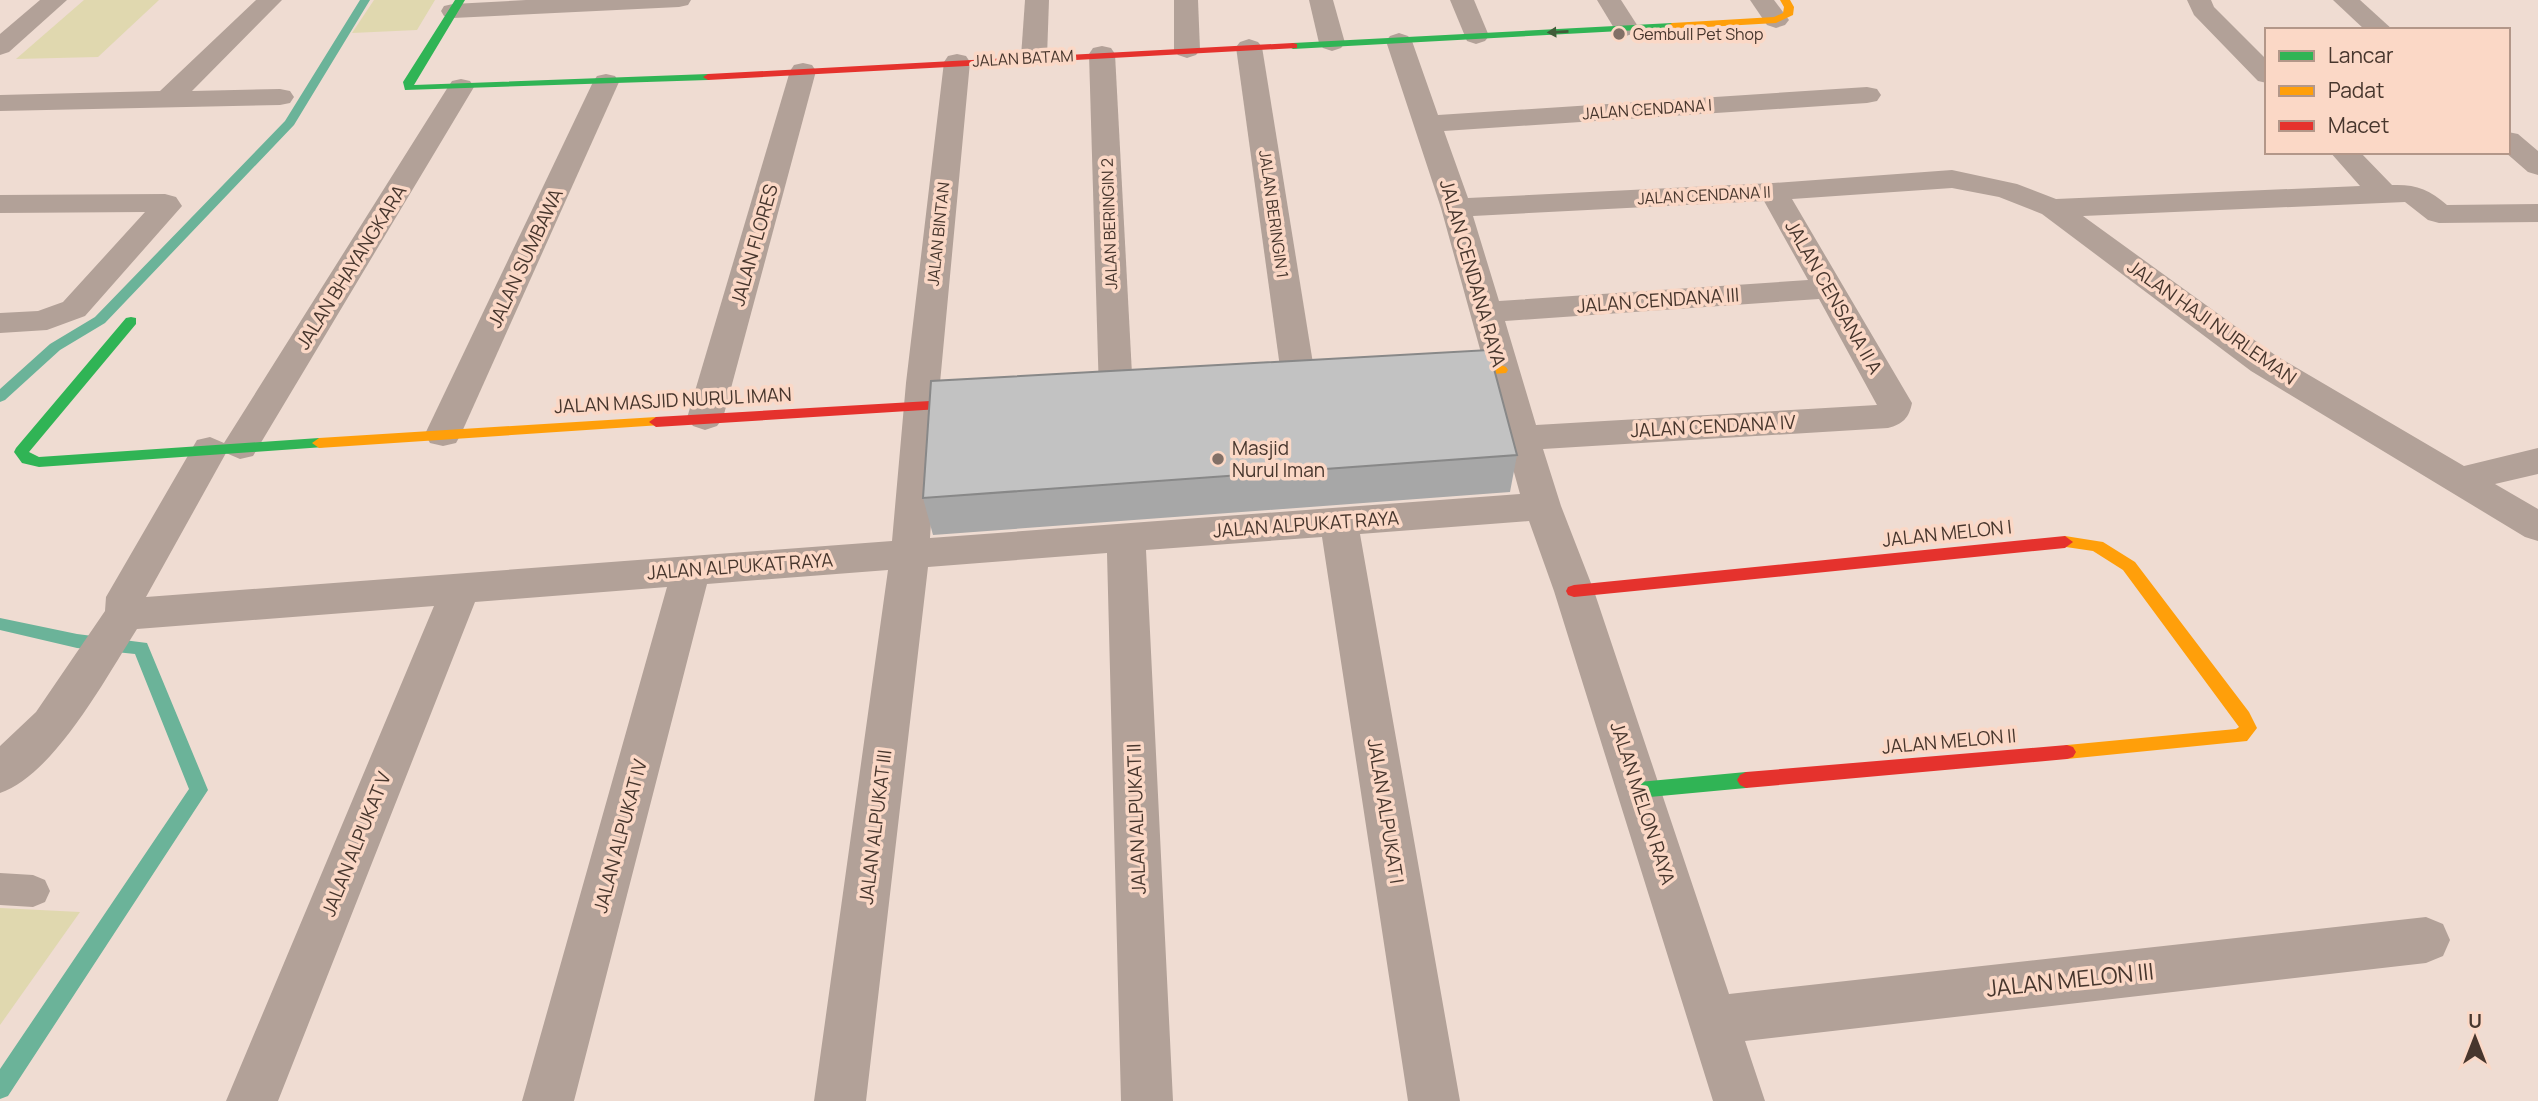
<svg xmlns="http://www.w3.org/2000/svg" width="2538" height="1101" viewBox="0 0 2538 1101" font-family="Manrope,sans-serif">
<style>
.green{fill:#e0d8af}
.lines{fill:none;stroke-linecap:round;stroke-linejoin:round}
.stream{fill:#6bb399;fill-rule:evenodd}
.lane{fill:#b2a198;fill-rule:evenodd}
.street{fill:#b2a198;fill-rule:evenodd}
.fast{fill:#30b455;fill-rule:evenodd}
.slow{fill:#ff9f0a;fill-rule:evenodd}
.jam{fill:#e5322d;fill-rule:evenodd}
.wall{fill:#a7a7a7}
.building{fill:#c2c2c2;stroke:#888;stroke-width:2}
.oneway{fill:#405c39}
.poi-dot{fill:#827067;stroke:#fbd8c6;stroke-width:2.5}
.labels{text-anchor:middle;stroke-width:7;stroke-linejoin:round;paint-order:stroke}
.far-poi-label{font-size:16px;fill:#47362d;stroke:#fbd8c6;text-anchor:start}
.far-street-label{font-size:16px;fill:#47362d;stroke:#fbd8c6}
.street-label{font-size:19px;fill:#47362d;stroke:#fbd8c6}
.poi-label{font-size:19px;fill:#47362d;stroke:#fbd8c6;text-anchor:start}
.near-street-label{font-size:23px;fill:#47362d;stroke:#fbd8c6}
</style>
<rect width="100%" height="100%" fill="#efdcd2"/>
<g class="green">
<path d="M84,0H159L98,57L16,59Z"/>
<path d="M374,0H435L417,30L352,33Z"/>
<path d="M0,908L80,912L0,1025Z"/>
</g>
<g class="lines">
<g class="stream">
<path d="M360,0H370L294,125L105,323L60,350L5,400L0,402V389L50,344L95,317L285,121Z"/>
<path d="M0,618L77,634L147,643L208,790L8,1096L0,1099V1069L189,789L135,654L77,648L0,630Z"/>
</g>
<path class="lane" d="M0,873L33,875L45,880L50,891L45,902L33,907L0,905Z"/>
<g class="street">
<path d="M40,0H67L9,52L0,55V34Z"/>
<path d="M256,0H282L192,91L280,89L290,91L294,97L290,103L280,105L0,111V95L160,91Z"/>
<path d="M526,0H691L688,5L679,7L453,18L444,16L441,11L444,6L453,4Z"/>
<path d="M1025,0H1049L1047,57L1043,63L1034,65L1025,63L1021,57Z"/>
<path d="M1174,0H1198L1200,50L1196,55L1187,58L1178,55L1174,50Z"/>
<path d="M1309,0H1333L1345,43L1341,48L1332,51L1323,48L1319,43Z"/>
<path d="M1450,0H1474L1489,36L1485,41L1476,44L1467,41Z"/>
<path d="M1597,0H1621L1639,28L1635,33L1626,36L1617,33Z"/>
<path d="M1750,0H1774L1789,20L1785,25L1776,28L1767,25Z"/>
<path d="M2187,0H2211L2214,7L2267,60V83L2258,81L2194,15Z"/>
<path d="M2333,0H2360L2393,30H2365Z"/>
<path d="M1399,33L1408,36L1412,41L1438,115L1867,87L1877,89L1881,95L1877,101L1867,103L1444,131L1468,198L1773,183L1952,170L2017,184L2056,199L2360,186L2330,152H2360L2392,185C2415,184 2429,189 2447,205L2538,204V222L2439,223L2428,220L2405,202L2083,216L2275,355L2464,466L2538,448V474L2495,484L2538,509V541L2525,537L2251,371L2042,214L1999,197L1952,188L1792,199L1912,403C1909,418 1903,424 1888,428L1543,449L1561,506L1594,591L1729,994L2426,917L2443,924L2450,940L2443,956L2426,963L1745,1041L1765,1101H1713L1554,591L1529,521L1360,534L1460,1101H1408L1322,537L1146,550L1173,1101H1121L1107,553L928,567L866,1101H814L888,570L707,584L574,1101H522L667,587L475,602L278,1101H226L434,606L137,629C106,677 55,774 0,793V746L36,712L105,611L106,597L197,440L210,437L224,443L448,87L452,81L461,79L470,81L474,87L253,456L240,459L226,453L146,597L892,541L906,383L944,62L948,56L957,54L966,56L970,62L940,383L930,538L1520,494L1441,208L1386,41L1390,36ZM1764,201L1808,280L1499,301L1473,216ZM1819,299L1877,405L1536,425L1505,321Z"/>
<path d="M1249,39L1258,42L1262,47L1316,382L1311,390L1299,393L1287,390L1282,382L1236,47L1240,42Z"/>
<path d="M1102,46L1111,48L1115,54L1133,393L1128,401L1116,405L1104,401L1099,393L1089,54L1093,48Z"/>
<path d="M803,63L812,65L816,71L723,418L717,426L705,430L693,426L687,418L790,71L794,65Z"/>
<path d="M606,74L615,76L619,82L461,434L456,443L443,446L430,443L425,434L593,82L597,76Z"/>
<path d="M2508,132L2518,134L2538,151V175L2528,172L2505,152H2508Z"/>
<path d="M165,194L176,197L182,206L85,316L47,330L0,333V313L38,311L63,302L145,212L0,213V195Z"/>
</g>
<g class="fast">
<path d="M455,0H465L414,85L708,74L713,77L708,80L405,90L403,82Z"/>
<path d="M1672,23L1676,24V28L1293,49L1288,46L1293,43Z"/>
<path d="M131,317L136,318V324L29,452L39,457L319,438L324,439L326,443L324,447L39,467L22,463L14,452L16,448L126,318Z"/>
<path d="M1746,772L1752,775L1755,780L1752,785L1746,788L1639,798L1633,796L1630,790L1633,784L1639,782Z"/>
</g>
<g class="slow">
<path d="M1780,0H1790L1794,7L1793,15L1776,23L1672,29L1667,26L1672,23L1774,17L1783,13L1784,7Z"/>
<path d="M1501,365L1506,367L1508,370L1506,373L1441,378L1434,373L1441,368Z"/>
<path d="M656,417L663,422L661,425L319,448L312,443L319,438Z"/>
<path d="M2065,536L2103,542L2135,562L2249,712L2257,728L2247,741L2067,759L2061,757L2058,752L2061,747L2067,745L2236,729L2239,727L2123,570L2093,551L2059,546L2057,542Z"/>
</g>
<g class="jam">
<path d="M1293,43L1297,44V48L708,80L703,77L708,74Z"/>
<path d="M982,398L989,403L987,406L656,427L649,422L656,417Z"/>
<path d="M2065,536L2073,542L2065,548L1574,597L1568,595L1566,591L1568,587L1574,585Z"/>
<path d="M2067,745L2073,747L2076,752L2073,757L2067,759L1746,788L1740,785L1737,780L1740,775L1746,772Z"/>
</g>
</g>
<path class="wall" d="M1517,455L1510,492L933,535L923,498Z"/>
<path class="building" d="M1489,350L1517,455L923,498L931,381Z"/>
<defs><path id="oneway-solid" d="M-6-.8H1V-3.2L6.5 0L1 3.2V.8H-6Z" transform="scale(1.75)"/></defs>
<use class="oneway" href="#oneway-solid" transform="translate(1558 32) rotate(177)"/>
<g class="poi-dot">
<circle cx="1619" cy="34" r="7"/>
<circle cx="1218" cy="459" r="7"/>
</g>
<g class="labels">
<g class="far-poi-label">
<text x="1633" y="40">Gembull Pet Shop</text>
</g>
<g class="far-street-label">
<text transform="translate(1023 58) rotate(-3)" y="6">JALAN BATAM</text>
<text transform="translate(1647 109) rotate(-4)" y="6">JALAN CENDANA I</text>
<text transform="translate(1704 195) rotate(-3)" y="6">JALAN CENDANA II</text>
<text transform="translate(1274 214) rotate(82)" y="6">JALAN BERINGIN 1</text>
<text transform="translate(1109 224) rotate(-92)" y="6">JALAN BERINGIN 2</text>
<text transform="translate(938 234) rotate(-84)" y="6">JALAN BINTAN</text>
</g>
<g class="street-label">
<text transform="translate(754 245) rotate(-74)" y="7">JALAN FLORES</text>
<text transform="translate(525 258) rotate(-65)" y="7">JALAN SUMBAWA</text>
<text transform="translate(351 267) rotate(-58)" y="7">JALAN BHAYANGKARA</text>
<text transform="translate(1473 273) rotate(74)" y="7">JALAN CENDANA RAYA</text>
<text transform="translate(1834 297) rotate(60)" y="7">JALAN CENSANA II A</text>
<text transform="translate(1658 300) rotate(-4)" y="7">JALAN CENDANA III</text>
<text transform="translate(2212 322) rotate(35)" y="7">JALAN HAJI NURLEMAN</text>
<text transform="translate(673 400) rotate(-3)" y="7">JALAN MASJID NURUL IMAN</text>
<text transform="translate(1713 426) rotate(-3)" y="7">JALAN CENDANA IV</text>
<text transform="translate(1306 524) rotate(-4)" y="7">JALAN ALPUKAT RAYA</text>
<text transform="translate(1947 533) rotate(-6)" y="7">JALAN MELON I</text>
<text transform="translate(740 566) rotate(-4)" y="7">JALAN ALPUKAT RAYA</text>
<text transform="translate(1949 741) rotate(-5)" y="7">JALAN MELON II</text>
<text transform="translate(1643 803) rotate(72)" y="7">JALAN MELON RAYA</text>
<text transform="translate(1386 811) rotate(81)" y="7">JALAN ALPUKAT I</text>
<text transform="translate(1136 819) rotate(-92)" y="7">JALAN ALPUKAT II</text>
<text transform="translate(875 827) rotate(-83)" y="7">JALAN ALPUKAT III</text>
<text transform="translate(620 836) rotate(-75)" y="7">JALAN ALPUKAT IV</text>
<text transform="translate(356 844) rotate(-68)" y="7">JALAN ALPUKAT V</text>
</g>
<g class="poi-label">
<text x="1232" y="455">Masjid<tspan x="1232" dy="22">Nurul Iman</tspan></text>
</g>
<g class="near-street-label">
<text transform="translate(2070 980) rotate(-6)" y="8">JALAN MELON III</text>
</g>
</g>
<rect x="2265" y="28" width="245" height="126" fill="#fbd8c6" stroke="#b39789" stroke-width="2"/>
<rect x="2279" y="51" width="35" height="10" fill="#30b455" stroke="#b39789" stroke-width="2"/>
<text x="2328" y="63" font-size="21" fill="#47362d">Lancar</text>
<rect x="2279" y="86" width="35" height="10" fill="#ff9f0a" stroke="#b39789" stroke-width="2"/>
<text x="2328" y="98" font-size="21" fill="#47362d">Padat</text>
<rect x="2279" y="121" width="35" height="10" fill="#e5322d" stroke="#b39789" stroke-width="2"/>
<text x="2328" y="133" font-size="21" fill="#47362d">Macet</text>
<g transform="translate(2475 1038)" stroke="#fbd8c6" stroke-width="5" paint-order="stroke">
<path d="M0-5L12 26L0 18L-12 26Z" fill="#47362d"/>
<text y="-10" font-size="19" font-weight="bold" text-anchor="middle" fill="#47362d">U</text>
</g>
</svg>
